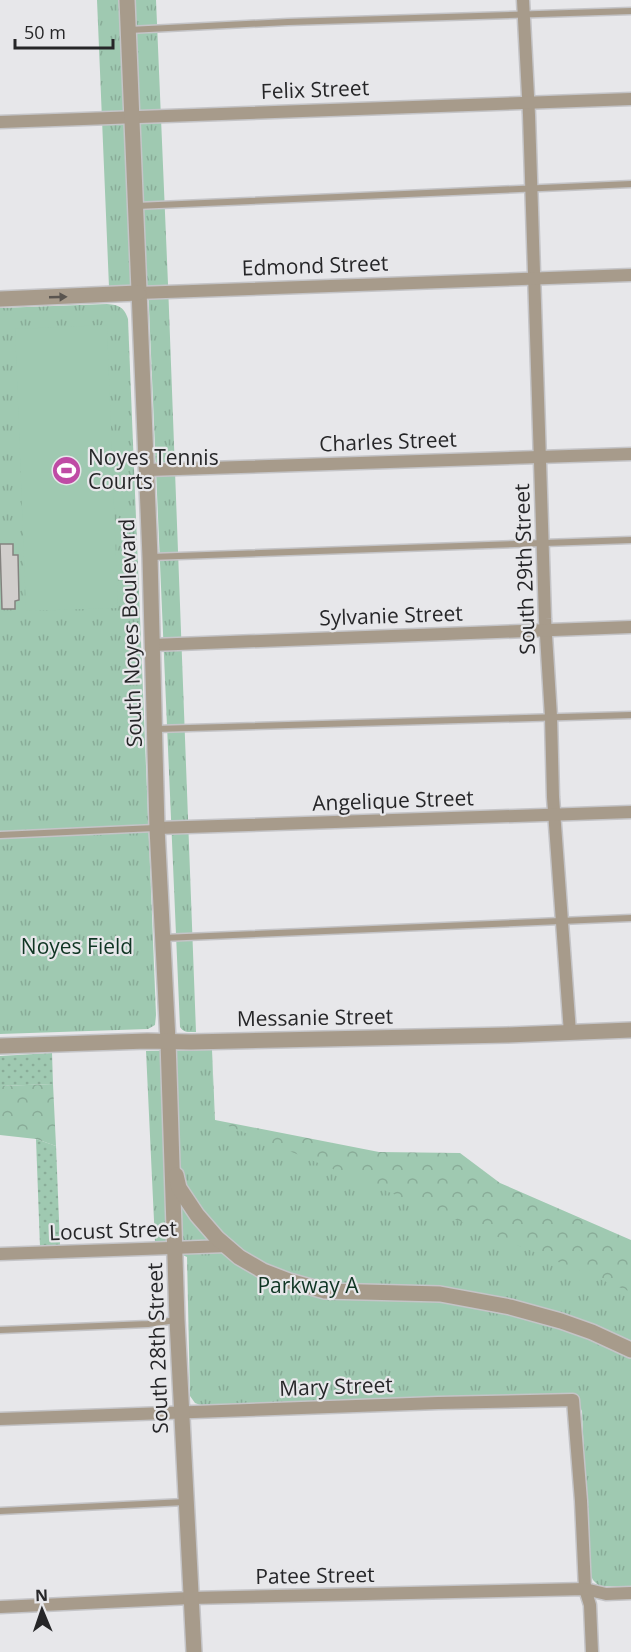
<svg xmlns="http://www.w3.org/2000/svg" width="631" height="1652" viewBox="0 0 631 1652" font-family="'Open Sans',sans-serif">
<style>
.grass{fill:url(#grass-dots)}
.forest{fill:url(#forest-crowns)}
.park{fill:url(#park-tufts)}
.pitch{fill:#9fc9b1}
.building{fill:#d1cecc;stroke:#84827f;stroke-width:1.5}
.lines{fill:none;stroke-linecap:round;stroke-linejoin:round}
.service-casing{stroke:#c4c4c7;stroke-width:9}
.minor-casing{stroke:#c4c4c7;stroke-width:15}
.tertiary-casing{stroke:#c4c4c7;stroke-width:18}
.service{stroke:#a79b8b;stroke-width:6}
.minor{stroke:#a79b8b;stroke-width:12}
.tertiary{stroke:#a79b8b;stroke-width:15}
.oneway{fill:#5a5550}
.labels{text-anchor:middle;stroke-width:4.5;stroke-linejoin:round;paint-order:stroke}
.street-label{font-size:21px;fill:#262628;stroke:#e7e7ea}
.poi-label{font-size:21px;fill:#262628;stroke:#e7e7ea;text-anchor:start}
.park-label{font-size:21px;fill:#0f3523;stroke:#e7e7ea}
</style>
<defs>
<pattern id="grass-dots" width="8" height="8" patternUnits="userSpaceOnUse" patternTransform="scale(1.5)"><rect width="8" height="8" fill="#9fc9b1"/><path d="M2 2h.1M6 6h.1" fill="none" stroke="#89ac98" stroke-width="1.8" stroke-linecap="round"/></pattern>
<pattern id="forest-crowns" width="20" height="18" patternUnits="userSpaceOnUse" patternTransform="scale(1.5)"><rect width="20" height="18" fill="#9fc9b1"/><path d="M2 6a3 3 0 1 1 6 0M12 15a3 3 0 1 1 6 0" fill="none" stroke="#89ac98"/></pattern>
<pattern id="park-tufts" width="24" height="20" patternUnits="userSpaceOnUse" patternTransform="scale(1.5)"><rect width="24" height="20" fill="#9fc9b1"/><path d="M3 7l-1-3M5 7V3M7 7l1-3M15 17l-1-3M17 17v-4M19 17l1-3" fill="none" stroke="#89ac98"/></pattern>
</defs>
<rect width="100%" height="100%" fill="#e7e7ea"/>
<g class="grass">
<path d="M52,1053L53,1084L0,1086V1056Z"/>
<path d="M36,1139L56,1146L60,1245L40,1247Z"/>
</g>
<g class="forest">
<path d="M212,1050L215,1120L379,1152L460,1153L500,1183L631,1240V1323L214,1149Z"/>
<path d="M53,1084L56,1146L36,1139L0,1135V1086Z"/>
</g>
<g class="park">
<path d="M97,0H156L168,284L196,1032C189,1032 184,1033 180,1027L148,285L109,287Z"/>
<path d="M107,304C119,305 124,307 128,319L156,1015L155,1025L148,1029L0,1034V308Z"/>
<path d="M212,1050L214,1120L631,1292V1587L599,1586L593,1580L589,1572L582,1411L578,1404L203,1406L195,1403L190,1396L187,1257L155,1242L146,1051Z"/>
</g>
<path class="pitch" d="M107,325L118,608L26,611L15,329Z"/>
<path class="building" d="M0,544H13V555H18L19,600L15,601V609H2Z"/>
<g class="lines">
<defs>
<g id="service">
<path d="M129,30L288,22L631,11"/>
<path d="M136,206L631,184"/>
<path d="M151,557L631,540"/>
<path d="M156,729L631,715"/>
<path d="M0,835L155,828"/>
<path d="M163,938L631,918"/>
<path d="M0,1330L148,1324L176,1320"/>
<path d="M0,1511L185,1502"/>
</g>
<g id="minor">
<path d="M523,0L529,115L545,619L551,717L553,797L570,1033"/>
<path d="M0,122L631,99"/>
<path d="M138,293L631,275"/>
<path d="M147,470L631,454"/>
<path d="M152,645L631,627"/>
<path d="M157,828L631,812"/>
<path d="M0,1254L227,1246"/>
<path d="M0,1419L438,1403L573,1400L581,1501L585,1589L590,1605L592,1652"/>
<path d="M0,1607L191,1598L585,1589L606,1594L631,1593"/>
</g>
<g id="tertiary">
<path d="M127,0L150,557L157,828L168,1041L177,1320L194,1652"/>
<path d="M0,299L138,293"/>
<path d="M0,1046L147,1041L191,1042L507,1035L631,1030"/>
<path d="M176,1175L179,1188L197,1215L217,1238L239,1257L263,1271L289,1281L325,1291L440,1294L510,1307L561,1321L592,1332L631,1350"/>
</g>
</defs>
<use href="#service" class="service-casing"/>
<use href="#minor" class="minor-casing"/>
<use href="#tertiary" class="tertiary-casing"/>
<use href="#service" class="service"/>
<use href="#minor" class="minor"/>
<use href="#tertiary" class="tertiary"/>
</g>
<defs><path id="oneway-solid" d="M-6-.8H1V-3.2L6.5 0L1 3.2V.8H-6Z" transform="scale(1.5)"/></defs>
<use class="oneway" href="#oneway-solid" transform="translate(58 297) rotate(-2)"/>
<defs>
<symbol id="stadium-disc" viewBox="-11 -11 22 22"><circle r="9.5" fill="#bf4ba5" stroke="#e7e7ea"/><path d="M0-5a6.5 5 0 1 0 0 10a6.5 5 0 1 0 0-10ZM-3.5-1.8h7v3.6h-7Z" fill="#fff"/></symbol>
</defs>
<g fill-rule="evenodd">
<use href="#stadium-disc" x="50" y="454" width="33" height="33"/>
</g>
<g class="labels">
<g class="street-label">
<text transform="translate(315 90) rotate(-2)" y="7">Felix Street</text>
<text transform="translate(315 266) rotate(-2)" y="7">Edmond Street</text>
<text transform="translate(388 442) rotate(-2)" y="7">Charles Street</text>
<text transform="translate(525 569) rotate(-92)" y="7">South 29th Street</text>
<text transform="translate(391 616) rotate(-2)" y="7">Sylvanie Street</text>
<text transform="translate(131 633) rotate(-92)" y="7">South Noyes Boulevard</text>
<text transform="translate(393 801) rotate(-2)" y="7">Angelique Street</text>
<text transform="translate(315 1018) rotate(-1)" y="7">Messanie Street</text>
<text transform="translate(113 1231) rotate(-2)" y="7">Locust Street</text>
<text transform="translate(158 1348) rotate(-92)" y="7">South 28th Street</text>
<text transform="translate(336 1387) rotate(-2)" y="7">Mary Street</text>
<text transform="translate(315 1576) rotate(-1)" y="7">Patee Street</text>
</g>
<g class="poi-label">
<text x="88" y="465">Noyes Tennis<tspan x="88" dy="24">Courts</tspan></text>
</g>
<g class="park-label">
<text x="77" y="954">Noyes Field</text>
<text x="308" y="1293">Parkway A</text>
</g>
</g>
<g transform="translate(42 1610) rotate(358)" stroke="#e7e7ea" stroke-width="4.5" paint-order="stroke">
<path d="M0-4.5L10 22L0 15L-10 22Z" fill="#262628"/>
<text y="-9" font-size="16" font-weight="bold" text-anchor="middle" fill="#262628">N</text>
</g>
<path d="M15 39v9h98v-9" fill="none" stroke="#262628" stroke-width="3"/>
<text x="24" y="39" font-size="18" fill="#262628" stroke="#e7e7ea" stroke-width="4.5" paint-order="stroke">50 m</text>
</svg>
